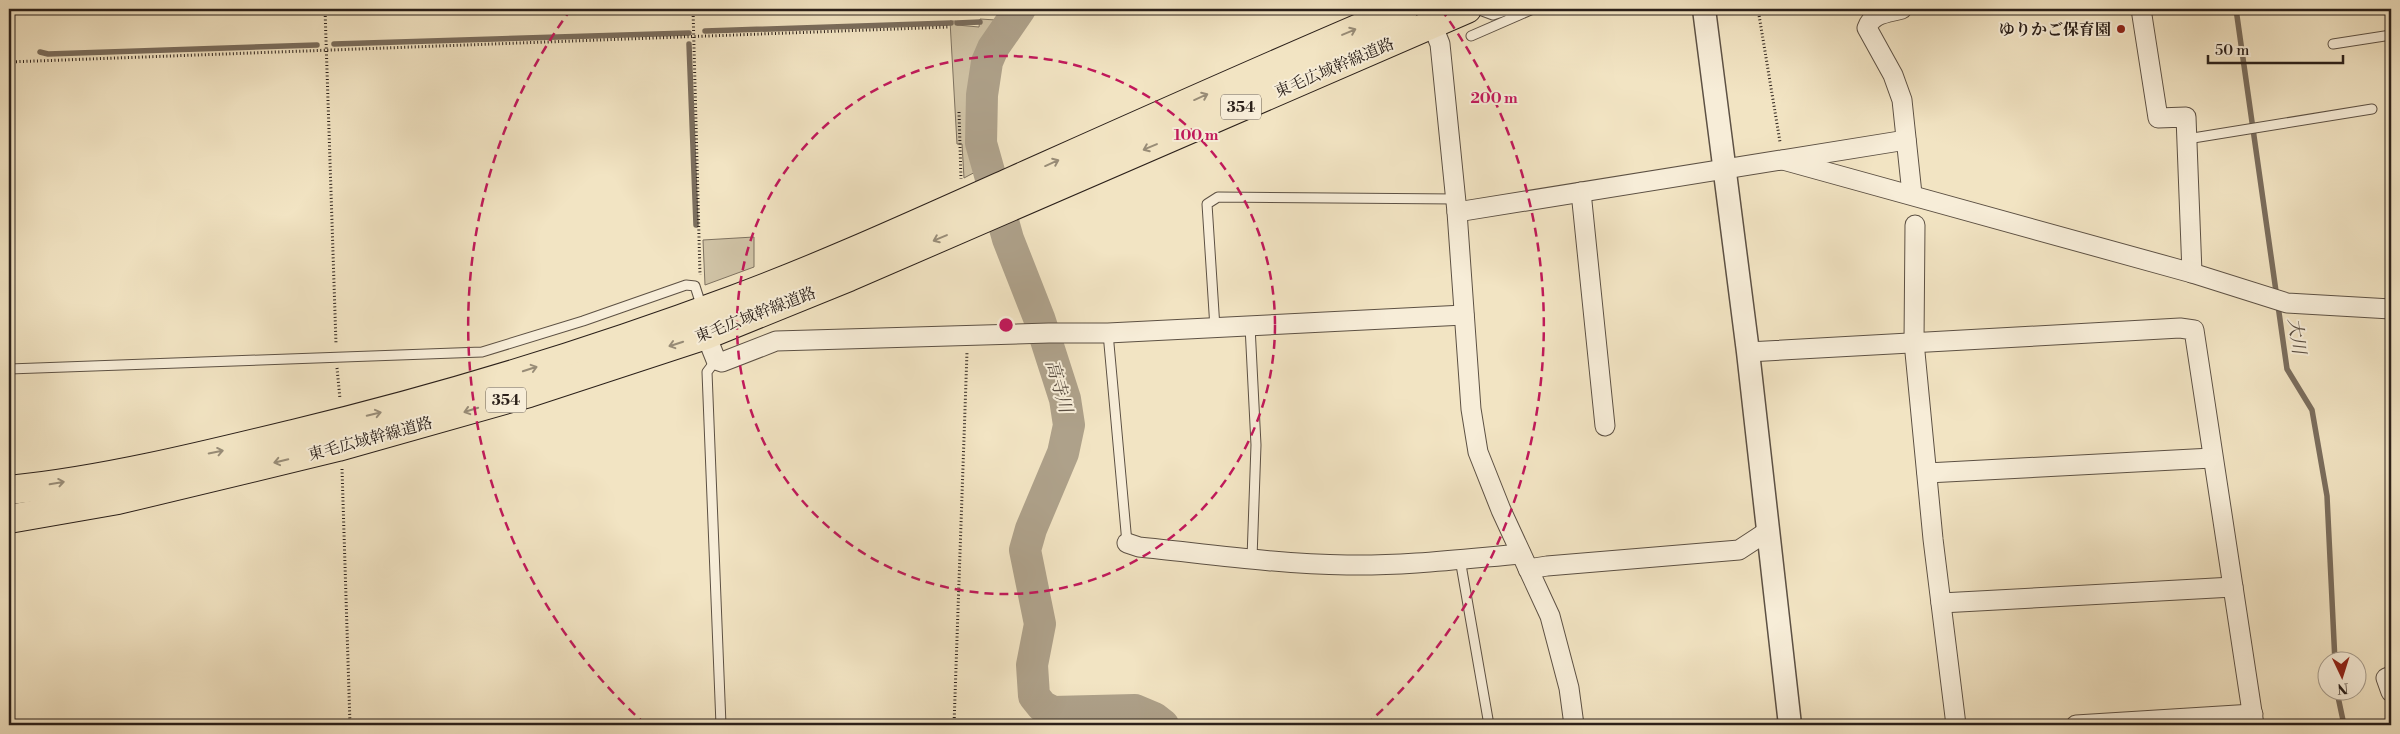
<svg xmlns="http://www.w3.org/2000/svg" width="2400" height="734" viewBox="0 0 2400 734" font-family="'Libre Bodoni','Noto Serif JP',serif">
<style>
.green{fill:#d0c3a6;stroke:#7e7260}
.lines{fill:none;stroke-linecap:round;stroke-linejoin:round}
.stream{stroke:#7a6d5d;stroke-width:5.5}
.river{stroke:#aea18a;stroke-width:32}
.service-casing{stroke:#5d5144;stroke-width:11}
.minor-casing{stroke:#5d5144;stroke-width:21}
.tertiary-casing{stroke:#5d5144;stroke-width:25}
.trunk-casing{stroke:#2b201a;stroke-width:30}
.path{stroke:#2b201a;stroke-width:3;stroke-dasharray:1 2.5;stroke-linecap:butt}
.service{stroke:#f7edd8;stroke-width:9}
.minor{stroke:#f7edd8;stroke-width:19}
.tertiary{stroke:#f7edd8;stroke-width:22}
.trunk{stroke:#f2e4c3;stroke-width:28}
.oneway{stroke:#988c77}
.ring{fill:none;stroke:#c2185b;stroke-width:2.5;stroke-dasharray:9 6}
.poi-dot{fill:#8f2418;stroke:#f7edd8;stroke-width:2}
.labels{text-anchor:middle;stroke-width:4;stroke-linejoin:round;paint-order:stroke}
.shield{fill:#f7edd8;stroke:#685e53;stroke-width:1}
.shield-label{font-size:15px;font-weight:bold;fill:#2b201a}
.poi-label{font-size:16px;font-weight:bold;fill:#2b201a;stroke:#f7edd8;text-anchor:end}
.street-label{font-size:16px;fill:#2b201a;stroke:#f7edd8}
.water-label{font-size:18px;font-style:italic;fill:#594d41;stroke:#f7edd8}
.centre{fill:#c2185b;stroke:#f7edd8;stroke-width:2.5}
.ring-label{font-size:15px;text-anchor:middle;font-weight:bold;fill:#c2185b;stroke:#f7edd8;stroke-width:4;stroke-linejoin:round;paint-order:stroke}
</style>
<rect width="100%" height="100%" fill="#f2e4c3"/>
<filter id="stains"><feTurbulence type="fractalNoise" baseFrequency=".004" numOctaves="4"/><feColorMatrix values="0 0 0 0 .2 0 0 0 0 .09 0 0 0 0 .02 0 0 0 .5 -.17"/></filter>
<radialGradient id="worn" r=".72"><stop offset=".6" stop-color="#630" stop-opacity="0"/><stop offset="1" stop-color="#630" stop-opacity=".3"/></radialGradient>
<g class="green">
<path d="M1004,9H1012L984,51L976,77L974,147L981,169L964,178L962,144H957L950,21H956L957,25L979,27L980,19L996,20Z"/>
<path d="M754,237V267L705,285L703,240Z"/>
</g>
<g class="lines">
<g class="stream">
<path d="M2236,9L2287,369L2312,410L2327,496L2335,662"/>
<path d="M957,23L980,22"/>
<path d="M705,31L951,23"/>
<path d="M334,44L689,33"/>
<path d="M689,44L696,225"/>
<path d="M40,52L48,54L317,45"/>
<path d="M2337,692L2344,725"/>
</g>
<path class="river" d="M1020,9L993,48L987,62L982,95L981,143L1008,239L1039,318L1065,399L1069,425L1063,453L1031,529L1025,550L1040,624L1032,665L1034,696L1042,706L1053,712L1135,710L1154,718L1163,725"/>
<defs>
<g id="service">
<path d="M1477,9L1493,15L1505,11L1518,15"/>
<path d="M1471,36L1533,9"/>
<path d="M2333,44L2391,35"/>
<path d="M2187,139L2372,109"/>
<path d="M1250,326L1256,445L1252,558"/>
<path d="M1215,328L1207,204L1218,197L1456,199"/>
<path d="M1108,333L1127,543"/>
<path d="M716,360L707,372L721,725"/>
<path d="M9,369L482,352L583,321L686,285L695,286L702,308"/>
<path d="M1460,559L1489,725"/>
</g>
<g id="minor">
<path d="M1902,9C1888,13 1872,13 1867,28L1893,75L1902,100L1912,194"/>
<path d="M2141,9L2158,118L2186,117L2192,273"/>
<path d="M1432,24L1440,44L1457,212L1471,409L1478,452L1501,510L1550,616L1569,688L1574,725"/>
<path d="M1783,160L2192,273L2287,303L2391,309"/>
<path d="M1581,192L1605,426"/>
<path d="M1457,212L1906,140"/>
<path d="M1915,225L1914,342L1933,539L1956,725"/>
<path d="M706,335L716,360L722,362L776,341L1049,333H1108L1464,315"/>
<path d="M1748,352L2180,328L2194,330L2254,725"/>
<path d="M1927,473L2212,458"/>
<path d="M1127,543L1139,547C1208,554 1278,564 1347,565C1405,566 1463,559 1521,554"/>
<path d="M1528,569L1547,566L1739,550L1768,531"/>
<path d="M1941,603L2233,587"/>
<path d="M2391,676L2386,678L2391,692"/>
<path d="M2076,725L2253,714"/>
</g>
<path id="tertiary" d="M1704,9L1748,352L1790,725"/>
<g id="trunk">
<path d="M9,490C101,481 203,456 293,434C443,398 590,353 735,299C827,265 918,223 1008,183C1140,124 1271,65 1404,9"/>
<path d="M9,519L118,500L338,447L529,393L706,335L849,277L1467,9"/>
</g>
</defs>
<use href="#service" class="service-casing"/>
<use href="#minor" class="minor-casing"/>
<use href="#tertiary" class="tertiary-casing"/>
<use href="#trunk" class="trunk-casing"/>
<g class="path">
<path d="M325,9L336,344"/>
<path d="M693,9L700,275"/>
<path d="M1758,9L1780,142"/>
<path d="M9,62L949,27"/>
<path d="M959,112L961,179"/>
<path d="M337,368L340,399"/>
<path d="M342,469L350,725"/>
<path d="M954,725L967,352"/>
</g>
<use href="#service" class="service"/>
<use href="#minor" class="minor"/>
<use href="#tertiary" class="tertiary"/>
<use href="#trunk" class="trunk"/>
</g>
<defs><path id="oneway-shaft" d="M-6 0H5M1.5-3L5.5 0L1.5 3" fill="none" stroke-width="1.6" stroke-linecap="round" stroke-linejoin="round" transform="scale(1.25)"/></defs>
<g class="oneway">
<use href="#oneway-shaft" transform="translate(1349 32) rotate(-23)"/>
<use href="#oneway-shaft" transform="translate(1201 97) rotate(-24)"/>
<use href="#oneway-shaft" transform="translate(1150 147) rotate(157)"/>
<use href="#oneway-shaft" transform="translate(1052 163) rotate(-24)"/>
<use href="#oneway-shaft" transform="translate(940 238) rotate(157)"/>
<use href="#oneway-shaft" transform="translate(676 344) rotate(162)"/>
<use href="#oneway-shaft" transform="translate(530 369) rotate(-18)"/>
<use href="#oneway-shaft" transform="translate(471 410) rotate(163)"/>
<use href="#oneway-shaft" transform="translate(374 414) rotate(-14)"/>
<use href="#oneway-shaft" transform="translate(216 452) rotate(-11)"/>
<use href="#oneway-shaft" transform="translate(281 461) rotate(166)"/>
<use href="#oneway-shaft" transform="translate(57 483) rotate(-10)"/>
</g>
<g class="ring">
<circle cx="1006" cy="325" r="269"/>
<path d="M646 725A538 538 0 0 1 571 9M1441 9A538 538 0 0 1 1366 725"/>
</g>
<circle class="poi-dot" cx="2121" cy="29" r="5"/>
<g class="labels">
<g class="shield">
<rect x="1221" y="94.5" width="40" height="25" rx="4"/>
<rect x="486" y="387.5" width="40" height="25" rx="4"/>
</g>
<g class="shield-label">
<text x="1241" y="112">354</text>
<text x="506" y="405">354</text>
</g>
<g class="poi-label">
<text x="2111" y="35">ゆりかご保育園</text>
</g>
<g class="street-label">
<text transform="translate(1334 67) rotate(-23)" y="6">東毛広域幹線道路</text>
<text transform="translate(755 314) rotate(-21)" y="6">東毛広域幹線道路</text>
<text transform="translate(370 438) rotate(-15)" y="6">東毛広域幹線道路</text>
</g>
<g class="water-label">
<text transform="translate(2297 336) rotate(82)" y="6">大川</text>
<text transform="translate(1059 386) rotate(74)" y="6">高寺川</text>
</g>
</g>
<circle cx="1006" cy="325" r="8" class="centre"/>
<g class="ring-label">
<text x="1494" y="103">200 m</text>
<text x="1196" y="140">100 m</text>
</g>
<rect width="2400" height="734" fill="none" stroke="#f2e4c3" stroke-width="30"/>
<rect x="10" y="10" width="2380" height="714" fill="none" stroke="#2b201a" stroke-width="2.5"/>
<rect x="15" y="15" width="2370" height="704" fill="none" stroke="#2b201a"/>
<g transform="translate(2342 676) rotate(176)"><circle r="24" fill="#f7edd8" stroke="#a59b8c"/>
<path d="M0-4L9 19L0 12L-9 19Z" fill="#8f2418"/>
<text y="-8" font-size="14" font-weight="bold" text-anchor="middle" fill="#2b201a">N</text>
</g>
<path d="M2208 55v8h135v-8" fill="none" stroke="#2b201a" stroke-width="2.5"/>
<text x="2215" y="55" font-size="15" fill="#2b201a" stroke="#f7edd8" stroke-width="4" paint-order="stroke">50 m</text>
<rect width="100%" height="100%" filter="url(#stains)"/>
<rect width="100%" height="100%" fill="url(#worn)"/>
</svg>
